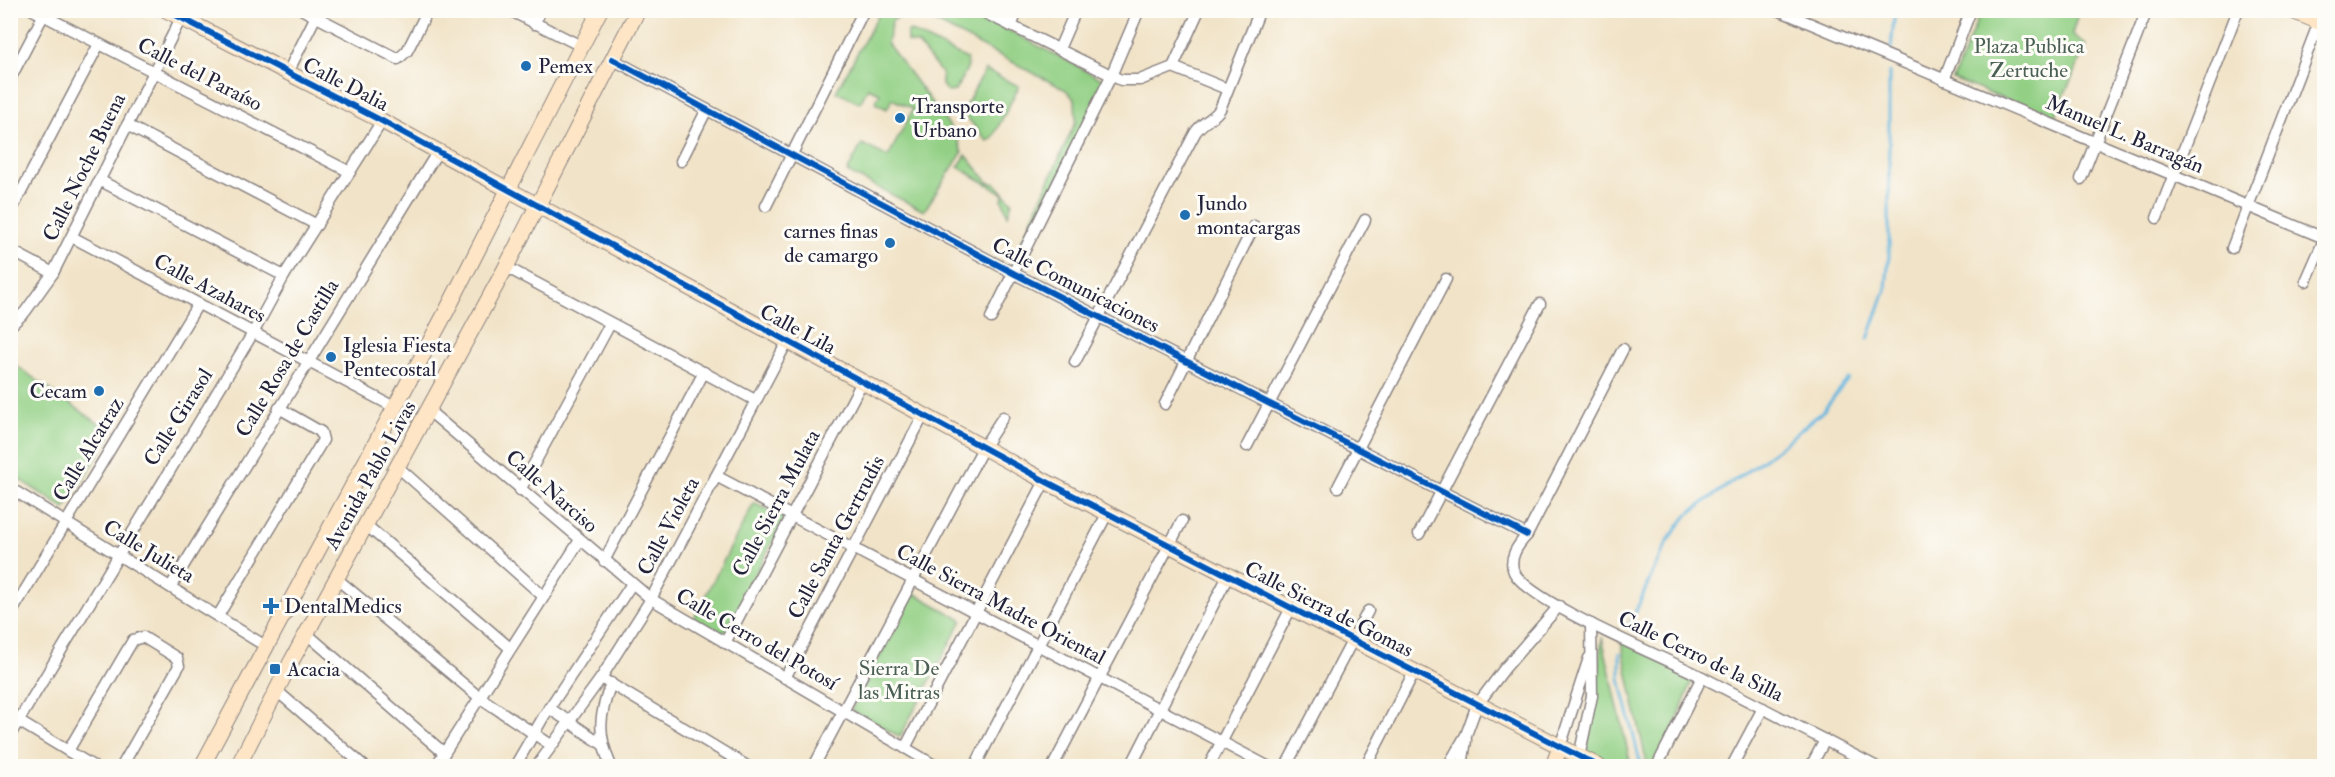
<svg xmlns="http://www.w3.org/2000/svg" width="2335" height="777" viewBox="0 0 2335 777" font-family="'IM FELL Double Pica',serif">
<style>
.green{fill:#93d085;stroke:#5a7960;stroke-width:1.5}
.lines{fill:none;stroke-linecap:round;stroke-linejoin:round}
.stream{stroke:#63b5df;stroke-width:3}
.street-casing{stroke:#8a8281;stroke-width:13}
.secondary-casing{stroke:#8a8281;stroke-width:17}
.street{stroke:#fff;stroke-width:10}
.secondary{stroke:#fde5c5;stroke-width:15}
.cycleway-casing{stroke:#fdfcf7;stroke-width:10}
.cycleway{stroke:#0057b8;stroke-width:6}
.poi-dot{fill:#1f6fb2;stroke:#fdfcf7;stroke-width:2}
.labels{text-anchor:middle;stroke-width:6;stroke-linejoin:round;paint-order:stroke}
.park-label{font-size:21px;fill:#4a5f55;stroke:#fdfcf7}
.poi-label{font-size:21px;fill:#22223b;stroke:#fdfcf7;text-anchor:start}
.street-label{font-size:21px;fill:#22223b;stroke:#fdfcf7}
</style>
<rect width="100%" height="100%" fill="#fdfcf7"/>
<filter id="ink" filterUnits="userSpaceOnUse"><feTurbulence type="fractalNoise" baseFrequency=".0167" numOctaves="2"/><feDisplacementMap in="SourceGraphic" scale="12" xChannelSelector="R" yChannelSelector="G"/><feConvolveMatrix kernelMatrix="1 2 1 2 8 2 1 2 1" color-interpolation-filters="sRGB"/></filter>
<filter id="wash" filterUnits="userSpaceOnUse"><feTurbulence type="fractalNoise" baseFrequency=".008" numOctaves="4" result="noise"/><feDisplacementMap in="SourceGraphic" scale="24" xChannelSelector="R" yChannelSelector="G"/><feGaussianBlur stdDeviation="1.35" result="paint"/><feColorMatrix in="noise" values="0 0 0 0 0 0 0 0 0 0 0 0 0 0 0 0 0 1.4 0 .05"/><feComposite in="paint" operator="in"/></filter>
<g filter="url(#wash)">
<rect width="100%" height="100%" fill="#f1e3c7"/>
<g class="green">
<path d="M881,10L971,11L1106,81L1016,263L1012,262L1076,121L1075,100L1066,90L918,13L900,16L892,21L887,43L957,136L962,153L924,211L847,172L862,144L888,157L913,109L892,99L887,109L875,103L880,93L868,88L860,103L836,92Z"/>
<path d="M1981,11H2079L2072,34L2086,45L2054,119L1953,79Z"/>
<path d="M910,31L967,59L968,67L955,91L947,92L942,85V74L918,44L907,42V33Z"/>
<path d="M985,70L1019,86L992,139L987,141L965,115L964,109Z"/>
<path d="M966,155L988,182L996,184L1012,202L1008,215L1002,199L1004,194L958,167Z"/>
<path d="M11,362L112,433L65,509L11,474Z"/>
<path d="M754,503L785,518L724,634L693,619Z"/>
<path d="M914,593L962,620L900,737L851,710Z"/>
<path d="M1620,636L1693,678L1660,766H1647Z"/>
<path d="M1602,637L1631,766H1602L1585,758L1594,708Z"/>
</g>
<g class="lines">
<g class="stream">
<path d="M1891,48L1895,10"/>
<path d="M1868,339L1886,288L1889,255V72"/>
<path d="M1629,627L1655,567L1669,539L1688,514L1779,448L1823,411L1848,379"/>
<path d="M1620,653V679L1641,766"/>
</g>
</g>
</g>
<g filter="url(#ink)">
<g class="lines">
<defs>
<g id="street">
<path d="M33,10L350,172"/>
<path d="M303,10L398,59L407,51L428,10"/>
<path d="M509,10L581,46"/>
<path d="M979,10L1121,80H1140L1173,67L1227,89"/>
<path d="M1778,10L2324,238"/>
<path d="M534,24L541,10"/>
<path d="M1011,26L1018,10"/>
<path d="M1059,49L1076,10"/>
<path d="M612,59L1015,274L1527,535"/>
<path d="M1173,67L1199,10"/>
<path d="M288,72L319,10"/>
<path d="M10,79L43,16"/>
<path d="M1944,80L1971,10"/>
<path d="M127,125L317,225"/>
<path d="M681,161L706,111"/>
<path d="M2081,179L2147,10"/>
<path d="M99,180L284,276"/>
<path d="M766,206L864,10"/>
<path d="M10,213L99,44"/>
<path d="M2157,218L2238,10"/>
<path d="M72,237L394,407"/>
<path d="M2232,248L2319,22"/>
<path d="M10,250L53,273"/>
<path d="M506,267L755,400"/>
<path d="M2306,281L2324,240"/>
<path d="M991,318L1111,76L1139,10"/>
<path d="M10,326L25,312L53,273L181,18"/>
<path d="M1623,349L1527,535C1518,545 1508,558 1514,572C1528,602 1666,658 1700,676C1759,706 1817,736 1875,766"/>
<path d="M1075,362L1195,133C1202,121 1213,120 1220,109L1260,10"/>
<path d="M1165,404L1254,226"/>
<path d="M429,411L651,599L936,766"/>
<path d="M1247,446L1365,220"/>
<path d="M399,468L543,596"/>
<path d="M716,476L1267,766"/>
<path d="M1338,487L1446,279"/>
<path d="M10,488L267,647"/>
<path d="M520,490L610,324"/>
<path d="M366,525L510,648"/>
<path d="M1419,534L1540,304"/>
<path d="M604,561L704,372"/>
<path d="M337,579L479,697L551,745"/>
<path d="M171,586L438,151"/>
<path d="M10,615L198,304"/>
<path d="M218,616L323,440L321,432L279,408"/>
<path d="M307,634L444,753"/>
<path d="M725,643L862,382"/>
<path d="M601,678L747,766"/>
<path d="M785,678L923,416"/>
<path d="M611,683C599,716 597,734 611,766"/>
<path d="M277,691L364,766"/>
<path d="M549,708L602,744"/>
<path d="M10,716L93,766"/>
<path d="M10,735L253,333L284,276L382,121"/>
<path d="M1560,747L1589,658"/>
<path d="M905,748L1045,481"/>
<path d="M68,751L133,640L143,637L177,658L179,666L122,766"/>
<path d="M1579,757L1592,696L1591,624"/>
<path d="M436,766L580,540"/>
<path d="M515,766L544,716L631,585"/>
<path d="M537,766L601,678L651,599L787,342"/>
<path d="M814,766L983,448L1003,417"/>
<path d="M975,766L1107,514"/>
<path d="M1053,766L1182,521"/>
<path d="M1131,766L1228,576"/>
<path d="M1209,766L1291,608"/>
<path d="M1286,766L1368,611"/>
<path d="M1366,766L1414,672"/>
<path d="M1448,766L1466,735L1477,705L1505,668L1559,606"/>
<path d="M1462,766L1466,740"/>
<path d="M1657,766L1702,677"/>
<path d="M1732,766L1763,708"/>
<path d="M1811,766L1825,740"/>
</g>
<g id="secondary">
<path d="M166,10L382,121L1045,481L1598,766"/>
<path d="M2290,10L2324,24"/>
<path d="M202,766L446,312L600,10"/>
<path d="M238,766L291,662L506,267L638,10"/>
<path d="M1553,766L1560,747"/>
</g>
</defs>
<use href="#street" class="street-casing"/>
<use href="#secondary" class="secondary-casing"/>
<use href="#street" class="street"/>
<use href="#secondary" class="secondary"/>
<defs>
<g id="cycleway">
<path d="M166,10L382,121L1045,481L1598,766"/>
<path d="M612,59L1015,274L1527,535"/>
</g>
</defs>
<use href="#cycleway" class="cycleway-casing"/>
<use href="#cycleway" class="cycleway"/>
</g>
</g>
<g class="poi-dot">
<circle cx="526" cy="66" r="6"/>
<circle cx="900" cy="118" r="6"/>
<circle cx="1185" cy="215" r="6"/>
<circle cx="890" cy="243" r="6"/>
<circle cx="331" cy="357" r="6"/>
<circle cx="99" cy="391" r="6"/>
<path d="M268 597h6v6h6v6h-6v6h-6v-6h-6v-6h6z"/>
<rect x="269" y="663" width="12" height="12" rx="3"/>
</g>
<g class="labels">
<g class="park-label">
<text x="2029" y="53">Plaza Publica<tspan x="2029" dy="24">Zertuche</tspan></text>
<text x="899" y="675">Sierra De<tspan x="899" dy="24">las Mitras</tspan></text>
</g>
<g class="poi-label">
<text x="538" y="73">Pemex</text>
<text x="912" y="113">Transporte<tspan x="912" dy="24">Urbano</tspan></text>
<text x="1197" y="210">Jundo<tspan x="1197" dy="24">montacargas</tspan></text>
<text x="878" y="238" text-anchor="end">carnes finas<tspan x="878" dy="24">de camargo</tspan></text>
<text x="343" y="352">Iglesia Fiesta<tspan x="343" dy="24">Pentecostal</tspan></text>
<text x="87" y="398" text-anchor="end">Cecam</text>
<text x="284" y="613">DentalMedics</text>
<text x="287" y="676">Acacia</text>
</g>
<g class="street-label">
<text transform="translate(200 74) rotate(27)" y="7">Calle del Paraíso</text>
<text transform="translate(346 84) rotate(27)" y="7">Calle Dalia</text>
<text transform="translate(2125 134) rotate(23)" y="7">Manuel L. Barragán</text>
<text transform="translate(84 167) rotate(-64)" y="7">Calle Noche Buena</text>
<text transform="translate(1076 285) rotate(27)" y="7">Calle Comunicaciones</text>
<text transform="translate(210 288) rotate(28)" y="7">Calle Azahares</text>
<text transform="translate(798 329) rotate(28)" y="7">Calle Lila</text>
<text transform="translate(287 358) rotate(-59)" y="7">Calle Rosa de Castilla</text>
<text transform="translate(178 417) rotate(-58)" y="7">Calle Girasol</text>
<text transform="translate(88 449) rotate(-59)" y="7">Calle Alcatraz</text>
<text transform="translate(370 475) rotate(-61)" y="7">Avenida Pablo Livas</text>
<text transform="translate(552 491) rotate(41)" y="7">Calle Narciso</text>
<text transform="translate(776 503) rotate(-62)" y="7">Calle Sierra Mulata</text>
<text transform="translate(668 526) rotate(-62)" y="7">Calle Violeta</text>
<text transform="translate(836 537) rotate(-62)" y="7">Calle Santa Gertrudis</text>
<text transform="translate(149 551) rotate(31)" y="7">Calle Julieta</text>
<text transform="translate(1001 604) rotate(28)" y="7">Calle Sierra Madre Oriental</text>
<text transform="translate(1329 609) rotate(27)" y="7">Calle Sierra de Gomas</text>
<text transform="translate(757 639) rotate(30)" y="7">Calle Cerro del Potosí</text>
<text transform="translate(1701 656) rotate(26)" y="7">Calle Cerro de la Silla</text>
</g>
</g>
<rect width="2335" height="777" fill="none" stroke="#fdfcf7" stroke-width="36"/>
</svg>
